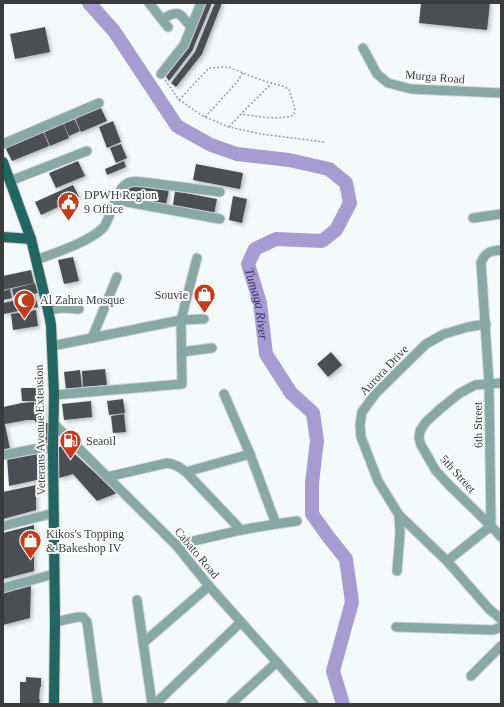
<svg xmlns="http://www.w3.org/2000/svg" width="504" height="707" viewBox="0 0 504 707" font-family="'Times New Roman',serif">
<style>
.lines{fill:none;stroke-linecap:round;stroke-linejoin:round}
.river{stroke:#a69cd1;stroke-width:14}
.building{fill:#4c4f52;filter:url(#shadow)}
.minor-casing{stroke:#cfd3d6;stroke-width:11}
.major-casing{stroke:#cfd3d6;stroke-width:12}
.path{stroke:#9b9ea0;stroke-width:1.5;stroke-dasharray:2 2;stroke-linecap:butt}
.minor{stroke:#88a8a6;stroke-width:9}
.major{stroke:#236563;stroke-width:10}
.labels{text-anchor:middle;stroke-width:4;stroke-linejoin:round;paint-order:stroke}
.street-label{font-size:12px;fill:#393b3c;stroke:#fff}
.poi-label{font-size:12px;fill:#393b3c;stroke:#fff;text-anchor:start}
.water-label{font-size:13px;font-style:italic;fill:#412f70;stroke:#fff}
</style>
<defs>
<filter id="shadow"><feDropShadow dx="2" dy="2" stdDeviation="2" flood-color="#0004"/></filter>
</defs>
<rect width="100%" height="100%" fill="#f4f9fc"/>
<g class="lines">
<path class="river" id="s1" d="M89,3L114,31L177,126L211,145L237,154L289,160L329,169L346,183L350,203L336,230L322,241L276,239L255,249L248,264L260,303L266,354L291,393L313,413L317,441L312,483V514L327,535L346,559L352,602L333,671L343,704"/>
</g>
<g class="building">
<path d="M202,3H212L192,51L169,81L164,73Z"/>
<path d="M215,3H222L202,54L176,87L171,83L195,52Z"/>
<path d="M421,3H490L487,30L419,23Z"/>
<path d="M45,27L50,52L15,59L10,34Z"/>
<path d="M100,106L107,121L81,132L75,118Z"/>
<path d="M74,118L80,131L69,136L63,123Z"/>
<path d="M113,121L121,142L107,148L99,127Z"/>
<path d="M63,123L69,138L50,146L44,132Z"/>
<path d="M43,131L49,146L12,161L5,147Z"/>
<path d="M121,144L127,158L116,163L110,148Z"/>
<path d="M78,161L85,176L56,188L49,173Z"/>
<path d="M124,161L126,167L107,175L105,169Z"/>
<path d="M196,164L243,173L240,189L193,180Z"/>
<path d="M128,183L169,190L165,209L125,202Z"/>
<path d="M73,185L79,197L41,215L35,202Z"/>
<path d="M175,191L217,199L213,219L172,211Z"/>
<path d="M233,196L247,199L242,223L229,220Z"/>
<path d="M73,257L79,281L64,284L58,260Z"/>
<path d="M31,270L34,283L3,290V276Z"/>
<path d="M35,283L38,293L14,298L12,289Z"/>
<path d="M10,289L12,298L3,300V291Z"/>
<path d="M35,295L38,307L28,309L26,297Z"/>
<path d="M26,298L28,309L4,314L3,303Z"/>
<path d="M36,310L38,326L13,330L11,314Z"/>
<path d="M331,352L342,365L328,377L317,364Z"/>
<path d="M105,369L107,385L83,387L82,371Z"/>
<path d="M80,370L82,388L66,390L64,372Z"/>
<path d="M21,388H38L39,401H22Z"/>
<path d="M123,399L125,413L109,415L107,401Z"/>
<path d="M91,401L92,417L64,420L62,404Z"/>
<path d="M34,402L35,420H27L5,424L10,449L3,450V407L22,403Z"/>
<rect x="35" y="403" width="9" height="19"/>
<path d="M124,414L126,432L113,433L111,416Z"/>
<path d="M38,423H49L48,443H38Z"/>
<path d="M65,445L117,493L97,501L73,474L59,478V447Z"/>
<path d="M45,451L46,478L9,486L7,457Z"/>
<path d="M36,485V510L3,519V492Z"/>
<path d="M34,525V571L3,579V533Z"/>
<path d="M31,585L30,618L3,625V593Z"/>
<path d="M26,677L41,678V687H40L39,698L40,701L39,704L20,703V682H26Z"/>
</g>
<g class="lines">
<defs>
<g id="minor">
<path d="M149,3L168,27"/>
<path d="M162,19C180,9 179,13 191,27"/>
<path d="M363,48L377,74L388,83L411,89L501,93"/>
<path d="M161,74L184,45L201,3"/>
<path d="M3,144L99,103"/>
<path d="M10,181L87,151"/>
<path d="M116,200L220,219"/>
<path d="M473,218L501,214"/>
<path d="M36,260C55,253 89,242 103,228C112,218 115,185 131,182C134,181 139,182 143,182L220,192"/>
<path d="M48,310L62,308L79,309"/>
<path d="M486,324L468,327L444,334L426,344L376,393L362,412L360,425L361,437L378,481L399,515L447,561L489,609L501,619"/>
<path d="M92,338L117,277"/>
<path d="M52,346L181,320L204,319"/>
<path d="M182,352L212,348"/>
<path d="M501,383L475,385L460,393L440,409L425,423L420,431L419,438L421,445L436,471L450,486L491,526L501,537"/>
<path d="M224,394L250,454"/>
<path d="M54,395L182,384L181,320L197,258"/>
<path d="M54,424L176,545L209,586L241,622L314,704"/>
<path d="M3,455L35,449H53"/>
<path d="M107,477L167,463C175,464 180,467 186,472L241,530"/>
<path d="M276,524L297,521"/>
<path d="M3,526L54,513"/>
<path d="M176,545L241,530L276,524L250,454L186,472"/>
<path d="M447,561L491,526L489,383L481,263C485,252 490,251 501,250"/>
<path d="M397,571L400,534L399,515"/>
<path d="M3,588L54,574"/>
<path d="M137,600L152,704"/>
<path d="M55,622L78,617H83L87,622L98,704"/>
<path d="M396,627L493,630L501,627"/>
<path d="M143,643L209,586"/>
<path d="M471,676L501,646"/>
<path d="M155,704L241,622"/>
<path d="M231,704L277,662"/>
</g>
<g id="major">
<path d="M3,162L31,239L48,310L51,325L54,395L53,449L55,622L54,704"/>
<path d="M3,237L31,239"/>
</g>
</defs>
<use href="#minor" class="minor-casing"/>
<use href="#major" class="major-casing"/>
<g class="path">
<path d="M165,80L179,100L203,116L229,127L261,134L324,142"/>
<path d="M179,100L209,68L228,67L258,79L282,86L289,89L295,109L294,115C281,121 255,116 241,114"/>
<path d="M205,117L237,82L243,73"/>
<path d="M229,127L241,114L272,83"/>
</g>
<use href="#minor" class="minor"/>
<use href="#major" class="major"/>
</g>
<defs>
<symbol id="civic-pin" viewBox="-11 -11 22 30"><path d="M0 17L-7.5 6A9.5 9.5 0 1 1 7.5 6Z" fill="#c43a1b" stroke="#fff"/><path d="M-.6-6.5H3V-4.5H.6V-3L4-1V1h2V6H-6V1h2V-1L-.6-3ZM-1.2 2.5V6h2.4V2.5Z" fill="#fff"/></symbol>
<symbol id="shop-pin" viewBox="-11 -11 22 30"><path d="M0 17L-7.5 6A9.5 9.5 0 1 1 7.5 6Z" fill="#c43a1b" stroke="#fff"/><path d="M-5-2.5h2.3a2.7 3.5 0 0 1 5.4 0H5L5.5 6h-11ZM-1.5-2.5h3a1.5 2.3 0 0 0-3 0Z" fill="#fff"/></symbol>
<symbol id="mosque-pin" viewBox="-11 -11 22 30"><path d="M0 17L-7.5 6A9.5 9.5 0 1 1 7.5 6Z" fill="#c43a1b" stroke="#fff"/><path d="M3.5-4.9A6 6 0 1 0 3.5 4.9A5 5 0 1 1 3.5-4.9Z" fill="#fff"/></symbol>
<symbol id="fuel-pin" viewBox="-11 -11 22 30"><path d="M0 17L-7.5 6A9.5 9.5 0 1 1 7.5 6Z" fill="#c43a1b" stroke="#fff"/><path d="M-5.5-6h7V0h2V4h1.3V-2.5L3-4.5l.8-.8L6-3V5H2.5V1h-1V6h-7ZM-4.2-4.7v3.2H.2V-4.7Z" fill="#fff"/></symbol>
</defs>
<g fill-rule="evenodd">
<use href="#civic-pin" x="56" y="190" width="25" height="34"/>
<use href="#shop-pin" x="192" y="282" width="25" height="34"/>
<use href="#mosque-pin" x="12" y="288" width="25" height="34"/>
<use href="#fuel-pin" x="58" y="428" width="25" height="34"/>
<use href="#shop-pin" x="18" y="528" width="25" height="34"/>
</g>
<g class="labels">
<g class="street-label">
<text transform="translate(435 77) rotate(5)" y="4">Murga Road</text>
<text transform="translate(384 370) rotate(-46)" y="4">Aurora Drive</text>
<text transform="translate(478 425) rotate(-91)" y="4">6th Street</text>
<text transform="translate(40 430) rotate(-91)" y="4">Veterans Avenue Extension</text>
<text transform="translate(458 474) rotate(48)" y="4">5th Street</text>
<text transform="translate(197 553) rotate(50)" y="4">Cabato Road</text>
</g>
<g class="poi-label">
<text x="84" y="199">DPWH Region<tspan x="84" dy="14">9 Office</tspan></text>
<text x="188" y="299" text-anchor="end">Souvie</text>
<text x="40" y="304">Al Zahra Mosque</text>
<text x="86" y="445">Seaoil</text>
<text x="46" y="538">Kikos's Topping<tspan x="46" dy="14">&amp; Bakeshop IV</tspan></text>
</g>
<g class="water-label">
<text dy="5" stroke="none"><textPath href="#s1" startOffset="529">Tumaga River</textPath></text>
</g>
</g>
<rect width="504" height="707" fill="none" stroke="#393b3c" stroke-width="8"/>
</svg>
